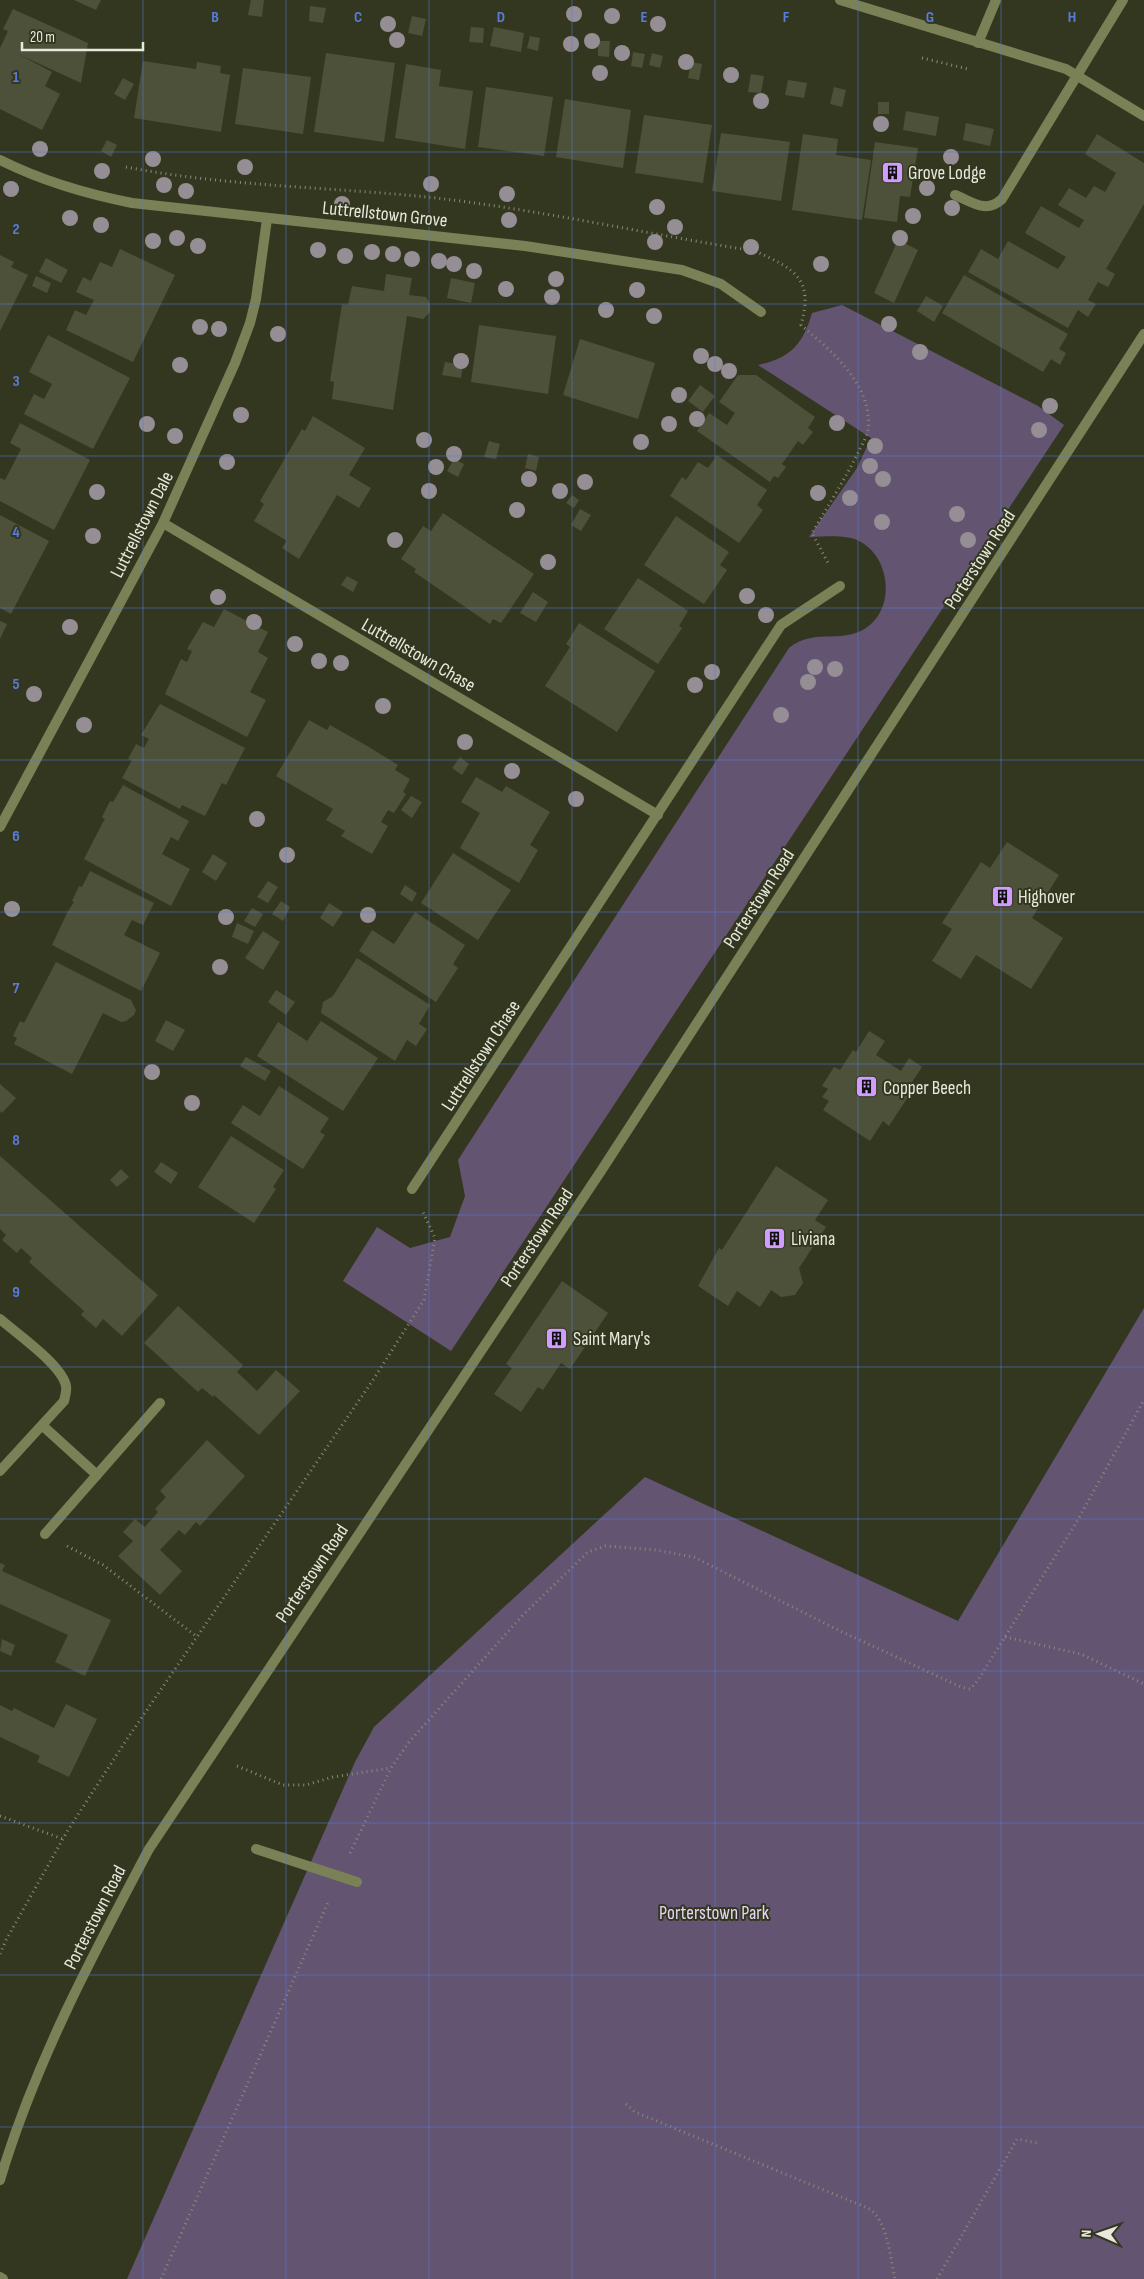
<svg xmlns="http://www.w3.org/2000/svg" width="1144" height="2279" viewBox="0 0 1144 2279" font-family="'Sofia Sans Condensed',sans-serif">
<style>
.green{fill:#635472}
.building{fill:#4d5139}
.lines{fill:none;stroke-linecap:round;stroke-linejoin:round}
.path{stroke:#888b78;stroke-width:3;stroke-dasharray:1 4;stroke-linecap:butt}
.service{stroke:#7a8156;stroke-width:10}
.minor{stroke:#7a8156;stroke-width:10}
.tertiary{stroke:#7a8156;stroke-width:10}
.tree{fill:#958e95}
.grid{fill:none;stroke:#597cd9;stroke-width:1;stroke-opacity:0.55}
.labels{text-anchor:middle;stroke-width:4;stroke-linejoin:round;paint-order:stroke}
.poi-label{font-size:19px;fill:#e6e9db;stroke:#343720;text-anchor:start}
.street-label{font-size:19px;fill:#e6e9db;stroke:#343720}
.park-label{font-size:19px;fill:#e4d6f4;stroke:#343720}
.grid-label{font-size:16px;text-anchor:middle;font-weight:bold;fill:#597cd9;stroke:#343720;stroke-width:4;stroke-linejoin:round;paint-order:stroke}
</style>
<rect width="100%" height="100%" fill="#343720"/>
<g class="green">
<path d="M842,305L1038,406L1064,425L451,1351L343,1281L377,1227L410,1248L450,1237L465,1196L458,1160L789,648C816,626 846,647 871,624C895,602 889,556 859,541C844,534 825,537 809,537L857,468L871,438L758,365C791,358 803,344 812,313Z"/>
<path d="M1144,1308V2279H127L355,1762L374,1727L645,1477L958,1621Z"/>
</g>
<g class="building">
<path d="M74,0H101L96,10Z"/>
<path d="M251,0H264L262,17L248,15Z"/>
<path d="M310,6L326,8L323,23L309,21Z"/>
<path d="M13,9L88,43L81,83L18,54L52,72L45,86L60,94L42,130L0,109V48L8,31L3,29Z"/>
<path d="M412,16L426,19L422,36L408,33Z"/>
<path d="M471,27L484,28L483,43L469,42Z"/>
<path d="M494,27L524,33L521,52L490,46Z"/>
<path d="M530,36L540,38L538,51L527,48Z"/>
<path d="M598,41H610L609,57L598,56Z"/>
<path d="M633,52L645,54L642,68L631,66Z"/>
<path d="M326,53L395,63L384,142L314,132Z"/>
<path d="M652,53L663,56L660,68L649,65Z"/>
<path d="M143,61L196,69L197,62L221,66L220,73L230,75L221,132L134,118Z"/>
<path d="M691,62L702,64L699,80L688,78Z"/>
<path d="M406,64L441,70L439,86L473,91L465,149L395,138Z"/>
<path d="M243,68L311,77L303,134L235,124Z"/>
<path d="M751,74L764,76L761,93L748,92Z"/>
<path d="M123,78L134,84L125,100L114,94Z"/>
<path d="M788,80L807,83L804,98L785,95Z"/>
<path d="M486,87L553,97L544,156L478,147Z"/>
<path d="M834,87L846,90L842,107L830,104Z"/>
<path d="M565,99L631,110L623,168L556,157Z"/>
<rect x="878" y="102" width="11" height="12"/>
<path d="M906,111L939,117L936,136L903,130Z"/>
<path d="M644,115L712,125L703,183L635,173Z"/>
<path d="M966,123L994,129L990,146L963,140Z"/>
<path d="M721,133L790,142L781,201L712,191Z"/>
<path d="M803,134L838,139L836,155L871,160L862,220L792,210Z"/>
<path d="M1097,134L1144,163V204L1106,269L1115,274L1108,287L1098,282L1088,300L1096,304L1088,317L1078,310L1068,328L968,272L981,249L998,259L1008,241L1058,269L1066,257L1025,233L1041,206L1079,228L1084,220L1058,205L1069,188L1086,198L1094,186L1105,192L1116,173L1085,154Z"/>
<path d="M107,140L117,145L111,157L101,151Z"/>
<path d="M875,142L918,148L910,197L900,196L897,222L864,218Z"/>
<path d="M898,240L918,250L894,303L874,293Z"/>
<path d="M120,249L175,275L133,362L66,330L75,310L86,315L94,300L76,292L83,277L91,281L100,262L112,267Z"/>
<path d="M0,255L14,262L11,267L28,275L0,331Z"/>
<path d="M46,258L68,270L61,283L39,272Z"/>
<path d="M386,274L412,278L409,295L426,297L430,304V312L423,319L407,316L393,410L332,399L334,382L330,381L342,304L348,305L352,286L384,291Z"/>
<path d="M964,275L1068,334L1059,349L1066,353L1060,365L1051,359L1043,372L942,313Z"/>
<path d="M36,276L51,283L47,293L32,286Z"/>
<path d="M451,278L475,283L471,303L447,298Z"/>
<path d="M926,296L943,306L934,322L917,311Z"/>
<path d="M479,325L556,336L548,394L471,382Z"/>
<path d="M48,335L130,378L93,449L24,414L34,394L44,399L52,384L29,372Z"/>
<path d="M580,339L655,363L638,419L563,395Z"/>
<path d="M445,362L463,365L461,378L442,375Z"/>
<path d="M738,375H756L815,417L808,428L813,432L803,445L798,441L782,464L786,467L778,478L774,476L770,482L697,431L709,413L727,425L735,413L719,402Z"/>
<path d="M700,385L715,396L703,412L688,401Z"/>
<path d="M313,416L365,448L349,475L371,488L359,508L337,495L299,559L282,548L287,541L254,521L264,504L260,501L302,429L305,431Z"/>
<path d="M20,423L90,460L54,530L0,501V478L5,480L21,449L10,443Z"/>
<path d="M489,441L500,444L496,459L484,457Z"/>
<path d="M528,454L539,457L536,471L525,468Z"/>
<path d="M717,455L767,490L757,505L763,510L739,543L670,496L682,477L686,480L698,462L708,468Z"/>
<path d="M454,459L464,464L458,477L447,471Z"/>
<path d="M572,495L579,500L574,508L566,503Z"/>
<path d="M580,509L591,515L581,531L571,525Z"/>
<path d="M443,513L534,574L501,623L493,619L490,624L414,572L416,569L401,559L423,526L431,531Z"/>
<path d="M0,515L49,541L11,614L0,608Z"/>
<path d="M676,516L729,552L720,565L727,570L704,604L644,565Z"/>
<path d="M347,576L358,582L353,592L341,585Z"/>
<path d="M638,578L688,611L679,626L682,628L658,664L604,629Z"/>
<path d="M533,592L548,602L536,622L520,613Z"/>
<path d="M224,609L268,632L258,652L268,658L250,692L266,700L247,737L165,694L181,659L187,662L192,651L187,649L203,622L214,627Z"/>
<path d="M0,621L7,624L0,639Z"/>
<path d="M579,623L655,671L617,732L545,686L570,647L566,644Z"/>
<path d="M160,704L245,748L226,785L222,783L205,816L182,805L180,809L122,778L132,760L128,759L136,744L144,748L146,744L149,739L141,735Z"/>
<path d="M309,720L327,730L330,725L369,747L398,765L395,770L410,779L403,792L406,794L394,813L388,810L381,822L388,826L372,854L341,836L345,831L326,820L333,809L276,776Z"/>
<path d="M460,757L469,764L462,775L452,768Z"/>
<path d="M476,777L502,792L506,786L550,812L530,845L538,850L519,883L460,848L480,813L461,802Z"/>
<path d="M123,785L189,821L178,841L171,837L162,854L190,869L171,906L84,859L103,822L105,819L102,817L110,801L113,802Z"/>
<path d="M411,796L422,802L412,818L401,810Z"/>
<path d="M1007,842L1059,875L1032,918L1063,938L1031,989L976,955L961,979L932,961L952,929L942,923L981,862L990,868Z"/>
<path d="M453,853L511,890L478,940L421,903Z"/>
<path d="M213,854L227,863L216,881L202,872Z"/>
<path d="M90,871L154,903L143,925L132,920L124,935L160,953L141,991L52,945L67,913L74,902L72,901L79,886L82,887Z"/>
<path d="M268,881L278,887L268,903L257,897Z"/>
<path d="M405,885L417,893L412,902L400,894Z"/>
<path d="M281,901L290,907L283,921L272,914Z"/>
<path d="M329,903L343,912L333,927L320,918Z"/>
<path d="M252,908L263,914L255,927L244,921Z"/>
<path d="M415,912L465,945L453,964L458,968L436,1002L359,951L372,930L394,944Z"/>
<path d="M237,923L254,931L248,944L232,937Z"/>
<path d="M263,931L280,942L263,970L245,958Z"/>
<path d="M357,958L430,1005L419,1024L427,1029L416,1046L407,1040L395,1061L321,1013L323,1002L333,996Z"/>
<path d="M56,962L131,1000L136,1010L134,1015L126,1021L121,1022L103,1013L72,1074L14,1044L17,1038L13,1036L20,1021L24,1023Z"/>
<path d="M276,990L295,1002L286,1015L268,1002Z"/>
<path d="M166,1020L185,1030L173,1051L155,1041Z"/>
<path d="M321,1021L378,1058L343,1111L257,1056L278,1022L307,1041Z"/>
<path d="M869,1031L885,1041L876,1055L901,1071L909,1058L922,1067L904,1094L908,1097L889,1126L883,1121L870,1141L823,1110L829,1101L822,1097L828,1089L822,1086L834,1067L840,1070L853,1050L856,1052Z"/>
<path d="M246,1057L271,1071L265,1081L240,1066Z"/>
<path d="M0,1084L16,1098L2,1113L0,1111Z"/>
<path d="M279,1086L329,1118L320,1132L325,1135L303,1169L231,1123L243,1105L260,1116Z"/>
<path d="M231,1136L284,1170L273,1187L276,1189L254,1223L198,1187Z"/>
<path d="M0,1156L158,1295L122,1336L103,1319L96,1328L81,1315L84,1311L29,1262L32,1258L21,1248L17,1253L2,1240L6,1235L0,1229Z"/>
<path d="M161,1162L178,1173L171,1184L154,1172Z"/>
<path d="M776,1166L828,1200L815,1220L826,1227L799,1268L803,1283L795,1295L781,1297L771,1290L760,1307L737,1291L728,1306L698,1286L719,1248L722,1250Z"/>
<path d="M121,1169L129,1177L117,1187L110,1180Z"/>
<path d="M562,1281L608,1313L570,1369L561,1363L543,1390L538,1387L521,1412L494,1394L512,1368L506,1364Z"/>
<path d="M178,1306L243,1365L237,1372L257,1391L276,1370L300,1391L259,1435L214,1395L213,1397L202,1388L198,1392L144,1343Z"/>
<path d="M207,1440L245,1476L200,1526L196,1522L185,1535L179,1530L160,1550L182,1571L160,1595L118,1556L133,1541L123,1532L135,1519L145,1527L158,1512L155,1509L166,1497L160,1491Z"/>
<path d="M0,1563L5,1565L2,1571L111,1620L85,1676L55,1662L68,1635L0,1604Z"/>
<path d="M2,1639L15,1645L11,1656L0,1651Z"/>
<path d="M66,1704L97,1719L69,1777L37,1762L40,1756L0,1737V1705L12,1711L14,1708L54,1728Z"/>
</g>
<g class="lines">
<g class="path">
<path d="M922,58L968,69"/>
<path d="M126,167C224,186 327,187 427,197C537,209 646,234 755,251C795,269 814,279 801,325C831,351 873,384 868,430C867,437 862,444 859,451C845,479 828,506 812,533L828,563"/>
<path d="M67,1546L103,1565L196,1636"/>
<path d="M1005,1637L1081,1654L1144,1684"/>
<path d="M237,1766L283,1785H306L333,1777L391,1768"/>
<path d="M0,1816L63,1839"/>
<path d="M350,1853L391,1768L409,1742L522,1616L588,1552L605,1546L655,1550L694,1557L836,1629L961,1687L970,1689L978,1680L1076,1523L1144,1400"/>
<path d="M0,1954L6,1940L68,1830L127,1739L373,1380L424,1300L435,1238L423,1212"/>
<path d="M626,2104L635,2112L870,2209C888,2223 890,2257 895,2279"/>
<path d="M161,2279L329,1900"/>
<path d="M937,2279L1017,2139L1037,2143"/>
</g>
<g class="service">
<path d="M840,0L1066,69L1144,116"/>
<path d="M978,43L996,0"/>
<path d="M955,195C973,202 986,214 1002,199L1123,0"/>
<path d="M256,1849L357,1882"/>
<path d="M0,2277L3,2279"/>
</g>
<g class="minor">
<path d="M0,160C42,181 86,194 132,203L525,246L682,270L721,284L761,312"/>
<path d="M163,523L658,815"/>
<path d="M0,827L163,523L235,363L250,323L256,299L267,219"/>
<path d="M412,1189L781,625L840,586"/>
<path d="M0,1319C16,1333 62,1365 66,1386C67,1390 65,1397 64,1401L0,1471"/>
<path d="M43,1426L97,1475"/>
<path d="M45,1534L160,1403"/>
</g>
<path class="tertiary" d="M0,2180C35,2063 92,1956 149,1849L601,1171L1144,334"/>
</g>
<g class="tree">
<circle cx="574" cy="14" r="8"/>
<circle cx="612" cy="16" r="8"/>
<circle cx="388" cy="24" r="8"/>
<circle cx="658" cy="24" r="8"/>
<circle cx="397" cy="40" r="8"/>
<circle cx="592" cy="41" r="8"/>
<circle cx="571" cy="44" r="8"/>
<circle cx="622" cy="53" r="8"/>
<circle cx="686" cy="62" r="8"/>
<circle cx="600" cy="73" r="8"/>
<circle cx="731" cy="75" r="8"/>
<circle cx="761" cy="101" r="8"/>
<circle cx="881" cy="124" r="8"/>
<circle cx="40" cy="149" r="8"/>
<circle cx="951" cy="157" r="8"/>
<circle cx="153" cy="159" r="8"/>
<circle cx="245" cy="167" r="8"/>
<circle cx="102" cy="171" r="8"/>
<circle cx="431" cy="184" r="8"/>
<circle cx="164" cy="185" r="8"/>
<circle cx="927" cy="188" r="8"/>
<circle cx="11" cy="189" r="8"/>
<circle cx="186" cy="191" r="8"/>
<circle cx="507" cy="194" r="8"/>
<circle cx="342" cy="204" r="8"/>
<circle cx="657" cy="207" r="8"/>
<circle cx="952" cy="208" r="8"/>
<circle cx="913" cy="216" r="8"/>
<circle cx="70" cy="218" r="8"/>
<circle cx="509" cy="220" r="8"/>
<circle cx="101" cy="225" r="8"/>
<circle cx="675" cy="227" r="8"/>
<circle cx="177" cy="238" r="8"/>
<circle cx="900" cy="238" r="8"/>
<circle cx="153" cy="241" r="8"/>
<circle cx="655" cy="242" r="8"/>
<circle cx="198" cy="246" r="8"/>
<circle cx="751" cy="247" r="8"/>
<circle cx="318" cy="250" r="8"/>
<circle cx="372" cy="252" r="8"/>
<circle cx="393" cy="254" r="8"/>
<circle cx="345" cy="256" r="8"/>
<circle cx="412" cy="259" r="8"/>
<circle cx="439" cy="261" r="8"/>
<circle cx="454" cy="264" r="8"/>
<circle cx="821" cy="264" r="8"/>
<circle cx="474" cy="271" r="8"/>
<circle cx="556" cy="279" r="8"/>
<circle cx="506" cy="289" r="8"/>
<circle cx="637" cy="290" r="8"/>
<circle cx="552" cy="297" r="8"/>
<circle cx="606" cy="310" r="8"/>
<circle cx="654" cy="316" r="8"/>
<circle cx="889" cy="324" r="8"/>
<circle cx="200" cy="327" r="8"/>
<circle cx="219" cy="329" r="8"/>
<circle cx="278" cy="334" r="8"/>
<circle cx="920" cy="352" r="8"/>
<circle cx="701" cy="356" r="8"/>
<circle cx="461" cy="361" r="8"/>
<circle cx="715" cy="364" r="8"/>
<circle cx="180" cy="365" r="8"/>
<circle cx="729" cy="371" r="8"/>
<circle cx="679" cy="395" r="8"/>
<circle cx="1050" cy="406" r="8"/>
<circle cx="241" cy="415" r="8"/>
<circle cx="697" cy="419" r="8"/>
<circle cx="837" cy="423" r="8"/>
<circle cx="147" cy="424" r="8"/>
<circle cx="669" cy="424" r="8"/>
<circle cx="1039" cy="430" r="8"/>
<circle cx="175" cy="436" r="8"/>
<circle cx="424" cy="440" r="8"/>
<circle cx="641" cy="442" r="8"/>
<circle cx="875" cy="446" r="8"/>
<circle cx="454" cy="454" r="8"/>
<circle cx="227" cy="462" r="8"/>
<circle cx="870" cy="466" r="8"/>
<circle cx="436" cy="467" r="8"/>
<circle cx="529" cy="479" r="8"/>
<circle cx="883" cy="479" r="8"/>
<circle cx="585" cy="482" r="8"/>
<circle cx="429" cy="491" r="8"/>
<circle cx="560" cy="491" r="8"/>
<circle cx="97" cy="492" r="8"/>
<circle cx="818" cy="493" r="8"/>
<circle cx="850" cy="498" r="8"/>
<circle cx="517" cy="510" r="8"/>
<circle cx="957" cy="514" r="8"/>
<circle cx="882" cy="522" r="8"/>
<circle cx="93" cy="536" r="8"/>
<circle cx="395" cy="540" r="8"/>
<circle cx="968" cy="540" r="8"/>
<circle cx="548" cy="562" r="8"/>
<circle cx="747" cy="596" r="8"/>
<circle cx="218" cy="597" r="8"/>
<circle cx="766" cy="615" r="8"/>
<circle cx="254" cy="622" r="8"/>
<circle cx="70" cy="627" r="8"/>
<circle cx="295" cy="644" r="8"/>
<circle cx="319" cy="661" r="8"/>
<circle cx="341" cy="663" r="8"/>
<circle cx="815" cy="667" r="8"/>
<circle cx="835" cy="669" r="8"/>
<circle cx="712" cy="672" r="8"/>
<circle cx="808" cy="682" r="8"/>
<circle cx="695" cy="685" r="8"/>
<circle cx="34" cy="694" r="8"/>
<circle cx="383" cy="706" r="8"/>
<circle cx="781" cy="715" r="8"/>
<circle cx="84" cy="725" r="8"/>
<circle cx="465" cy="742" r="8"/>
<circle cx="512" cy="771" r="8"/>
<circle cx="576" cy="799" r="8"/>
<circle cx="257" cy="819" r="8"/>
<circle cx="287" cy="855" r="8"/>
<circle cx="12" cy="909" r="8"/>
<circle cx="368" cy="915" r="8"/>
<circle cx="226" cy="917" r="8"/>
<circle cx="220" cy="967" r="8"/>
<circle cx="152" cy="1072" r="8"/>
<circle cx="192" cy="1103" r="8"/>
</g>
<path class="grid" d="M143,0V2279M286,0V2279M429,0V2279M572,0V2279M715,0V2279M858,0V2279M1001,0V2279M0,152H1144M0,304H1144M0,456H1144M0,608H1144M0,760H1144M0,912H1144M0,1064H1144M0,1215H1144M0,1367H1144M0,1519H1144M0,1671H1144M0,1823H1144M0,1975H1144M0,2127H1144"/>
<defs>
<symbol id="building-square" viewBox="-11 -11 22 22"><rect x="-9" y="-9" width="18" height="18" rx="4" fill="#d09dff" stroke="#343720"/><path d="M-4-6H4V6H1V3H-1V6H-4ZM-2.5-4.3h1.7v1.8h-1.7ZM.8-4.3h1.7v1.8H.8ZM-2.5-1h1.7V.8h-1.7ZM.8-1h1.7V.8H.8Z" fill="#111"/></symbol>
</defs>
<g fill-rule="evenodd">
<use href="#building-square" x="880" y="160" width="25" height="25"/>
<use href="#building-square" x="990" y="884" width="25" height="25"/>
<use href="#building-square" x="854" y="1074" width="25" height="25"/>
<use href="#building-square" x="762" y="1226" width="25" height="25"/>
<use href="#building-square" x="544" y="1326" width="25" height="25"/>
</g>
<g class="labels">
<g class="poi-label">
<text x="908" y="179">Grove Lodge</text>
<text x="1018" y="903">Highover</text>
<text x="883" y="1094">Copper Beech</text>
<text x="791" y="1245">Liviana</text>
<text x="573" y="1345">Saint Mary's</text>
</g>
<g class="street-label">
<text transform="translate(385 213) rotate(6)" y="7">Luttrellstown Grove</text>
<text transform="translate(141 524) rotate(-63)" y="7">Luttrellstown Dale</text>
<text transform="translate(979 559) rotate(-57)" y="7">Porterstown Road</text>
<text transform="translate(419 654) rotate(30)" y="7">Luttrellstown Chase</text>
<text transform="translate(758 898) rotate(-57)" y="7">Porterstown Road</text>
<text transform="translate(480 1055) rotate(-57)" y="7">Luttrellstown Chase</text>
<text transform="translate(536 1237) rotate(-56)" y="7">Porterstown Road</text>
<text transform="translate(311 1573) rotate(-56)" y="7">Porterstown Road</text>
<text transform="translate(94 1917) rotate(-63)" y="7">Porterstown Road</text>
</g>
<g class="park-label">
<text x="714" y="1919">Porterstown Park</text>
</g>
</g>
<g class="grid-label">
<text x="215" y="22">B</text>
<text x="358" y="22">C</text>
<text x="501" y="22">D</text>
<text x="644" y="22">E</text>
<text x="786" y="22">F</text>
<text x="930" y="22">G</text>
<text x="1072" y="22">H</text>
<text x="16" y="82">1</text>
<text x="16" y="234">2</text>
<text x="16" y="386">3</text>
<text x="16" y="537">4</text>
<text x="16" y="689">5</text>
<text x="16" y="841">6</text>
<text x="16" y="993">7</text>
<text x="16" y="1145">8</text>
<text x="16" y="1297">9</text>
</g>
<g transform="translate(1099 2234) rotate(272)" stroke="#343720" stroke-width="4" paint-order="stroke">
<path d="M0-4L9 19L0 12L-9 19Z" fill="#e6e9db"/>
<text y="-8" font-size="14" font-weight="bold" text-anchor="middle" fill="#e6e9db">N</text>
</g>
<path d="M22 42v8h121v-8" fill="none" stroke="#e6e9db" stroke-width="2.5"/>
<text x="30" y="42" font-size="15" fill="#e6e9db" stroke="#343720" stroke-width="4" paint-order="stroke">20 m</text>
</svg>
